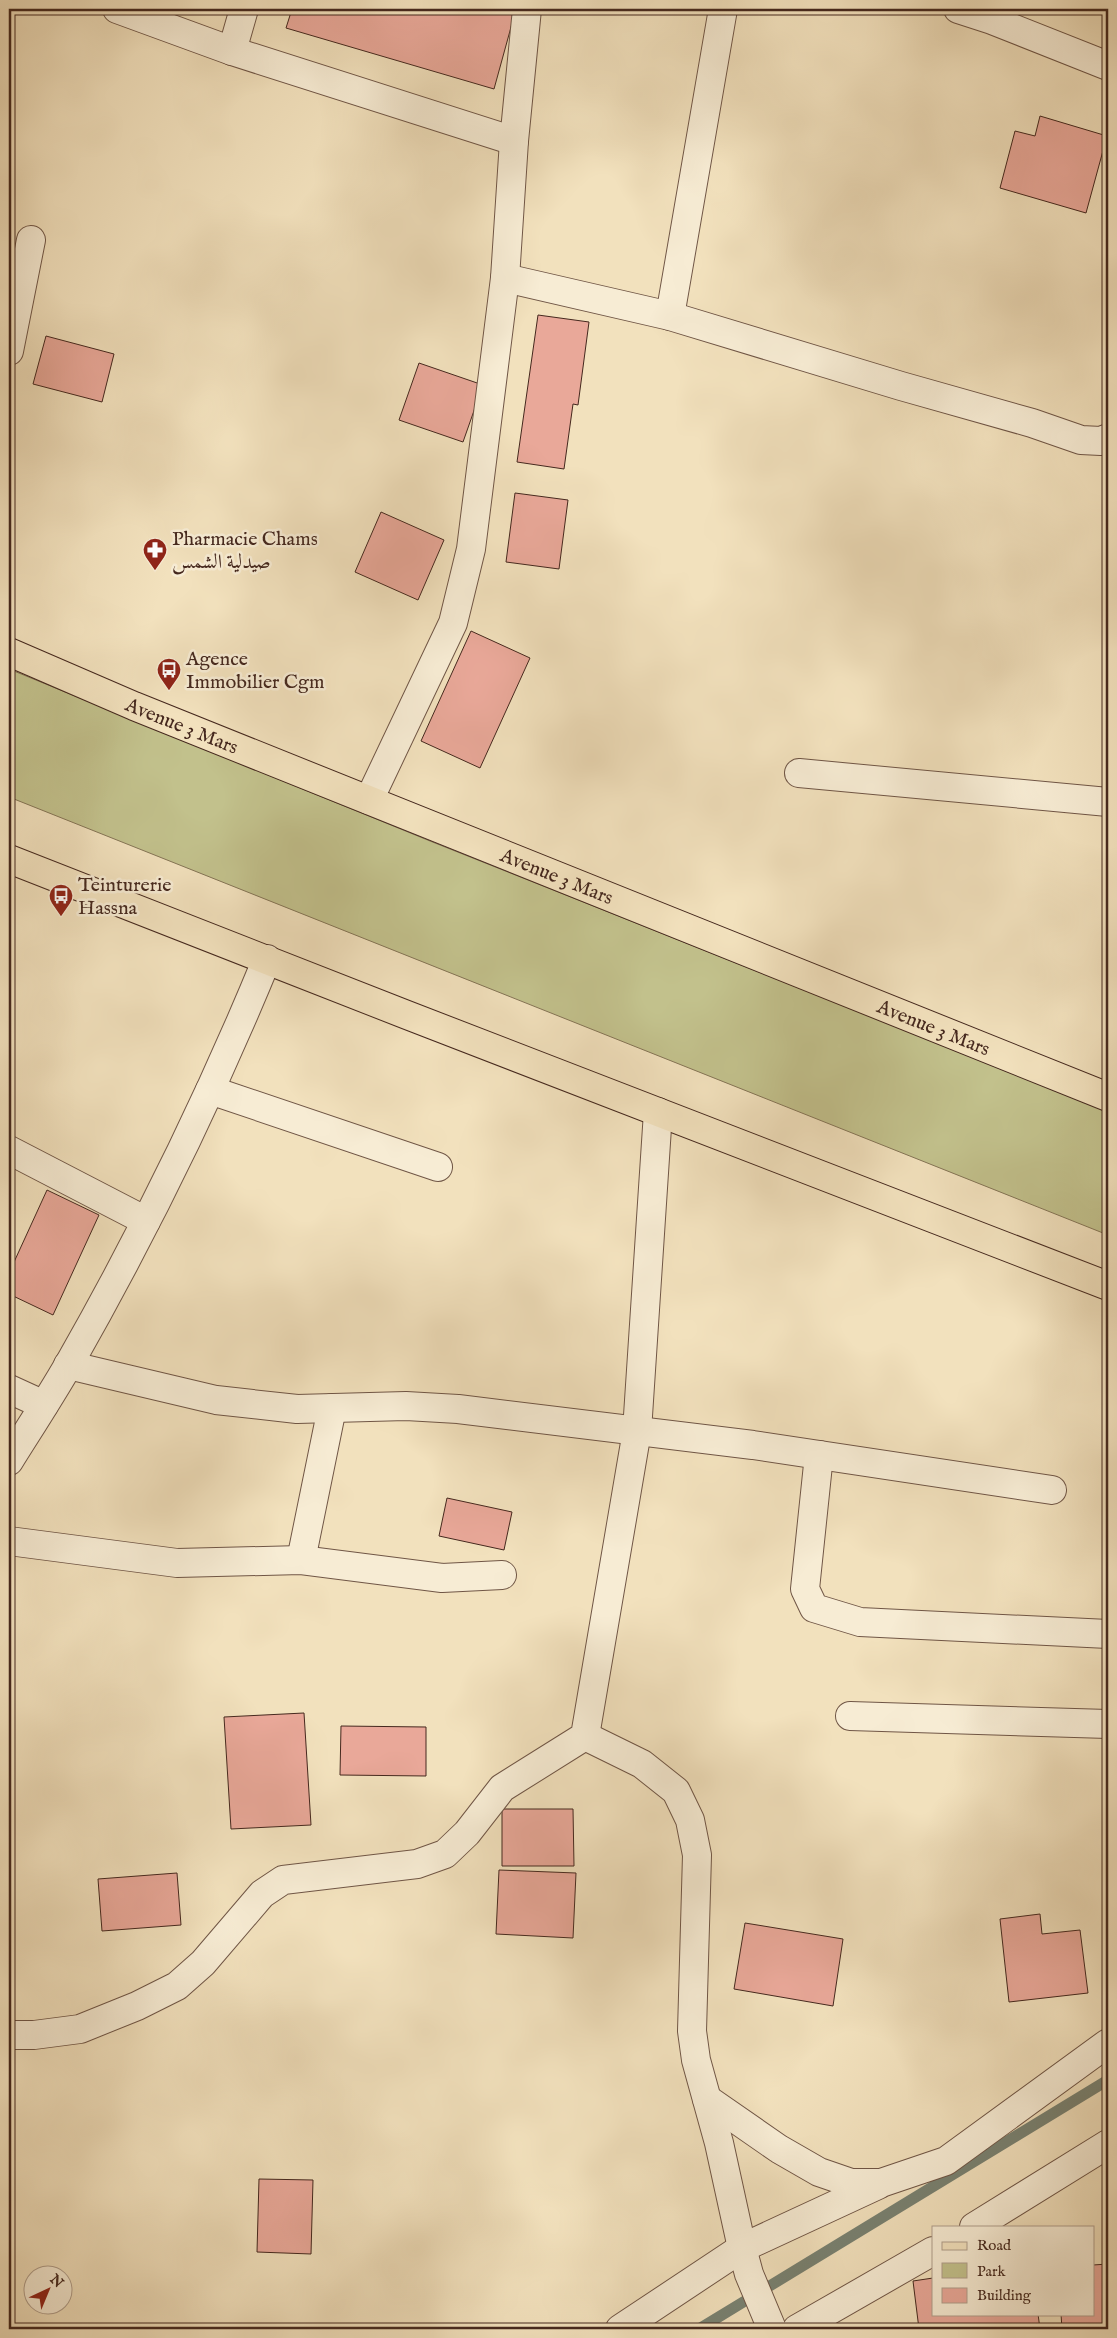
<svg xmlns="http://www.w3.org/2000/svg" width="1117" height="2338" viewBox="0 0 1117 2338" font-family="'IM FELL English',Amiri,serif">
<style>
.green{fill:#c2c18c;stroke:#847455}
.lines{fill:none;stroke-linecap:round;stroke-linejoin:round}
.stream{stroke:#798272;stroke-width:11}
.building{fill:#e9a899;stroke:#45281e}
.minor-casing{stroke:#705646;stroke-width:30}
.major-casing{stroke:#45281e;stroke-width:30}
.minor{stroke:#f7ecd4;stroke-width:28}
.major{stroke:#f2e1bd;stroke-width:28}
.labels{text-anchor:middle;stroke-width:5;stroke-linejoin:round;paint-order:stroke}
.poi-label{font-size:20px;fill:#45281e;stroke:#f7ecd4;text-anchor:start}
.street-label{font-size:20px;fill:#45281e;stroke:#f7ecd4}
</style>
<rect width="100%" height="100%" fill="#f2e1bd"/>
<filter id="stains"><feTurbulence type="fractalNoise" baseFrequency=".004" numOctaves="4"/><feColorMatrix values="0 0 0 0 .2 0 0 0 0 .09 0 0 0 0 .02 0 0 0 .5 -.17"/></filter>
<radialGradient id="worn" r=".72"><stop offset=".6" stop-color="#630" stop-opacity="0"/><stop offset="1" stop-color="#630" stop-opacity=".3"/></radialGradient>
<path class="green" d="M9,669L430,841L1108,1111V1235L9,797Z"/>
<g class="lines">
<path class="stream" d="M699,2329L1108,2080"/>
</g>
<g class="building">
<path d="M292,9H516L494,89L286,28Z"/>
<path d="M1040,116L1107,136L1086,213L1000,188L1015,131L1035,136Z"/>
<path d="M9,255L19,258L9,287Z"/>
<path d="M538,315L589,322L578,405L573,404L564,469L517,462Z"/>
<path d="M46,336L114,354L102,402L33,384Z"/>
<path d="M419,363L483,385L463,442L399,420Z"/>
<path d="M515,493L568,500L559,569L506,562Z"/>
<path d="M381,512L444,540L418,600L355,572Z"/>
<path d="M471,631L530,658L480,768L421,741Z"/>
<path d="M47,1190L99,1215L53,1315L9,1294V1273Z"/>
<path d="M447,1498L512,1512L504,1550L439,1536Z"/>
<path d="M304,1713L311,1825L231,1829L224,1717Z"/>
<path d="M341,1726L426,1727V1776L340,1775Z"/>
<path d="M502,1809H573L574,1866H502Z"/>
<path d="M499,1870L576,1873L573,1938L496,1934Z"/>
<path d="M177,1873L181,1925L102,1931L98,1879Z"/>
<path d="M1040,1914L1042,1934L1080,1930L1088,1993L1009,2002L1000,1919Z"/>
<path d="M745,1923L843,1939L833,2006L734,1989Z"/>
<path d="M259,2179L313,2180L311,2254L257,2252Z"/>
<path d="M1108,2264V2329H1062L1061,2314H1093V2265Z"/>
<path d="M933,2278V2314H1038L1040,2329H981V2325L944,2329H919L913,2281Z"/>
</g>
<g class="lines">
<defs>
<g id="minor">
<path d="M117,9L232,51L514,141"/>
<path d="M958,9L992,20L1108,66"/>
<path d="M232,51L244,9"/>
<path d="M505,278L670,316L901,386L1032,423L1081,440L1101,441L1108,438"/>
<path d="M670,316L723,9"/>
<path d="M9,351L31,240"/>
<path d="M799,773L1108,802"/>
<path d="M369,800L453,623L471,549L505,278L514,141L527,9"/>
<path d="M210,1090L438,1167"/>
<path d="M9,1150L146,1221"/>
<path d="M68,1365L216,1400L297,1409L406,1406L458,1409L753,1445L1052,1490"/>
<path d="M9,1389L44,1405"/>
<path d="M819,1455L805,1589L814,1608L860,1622L1108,1634"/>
<path d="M9,1461C29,1429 50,1397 69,1364C143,1234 210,1098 267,959"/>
<path d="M9,1541L177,1563L301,1560L442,1578L502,1575"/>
<path d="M301,1560L332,1408"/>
<path d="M850,1716L1108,1724"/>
<path d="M585,1736L642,1764L676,1791L690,1820L697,1855L692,2031L696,2060L719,2143L742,2248L749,2274L772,2329"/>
<path d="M9,2035H34L80,2029L137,2006L177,1986L203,1963L262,1894L283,1880L417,1864L445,1854L467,1833L502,1788L585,1736L637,1431L658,1112"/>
<path d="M707,2099L779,2149L819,2172L851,2183H881L946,2161L1108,2043"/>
<path d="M974,2227L1108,2144"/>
<path d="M620,2329L742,2248L878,2185"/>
<path d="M797,2329L933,2251"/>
</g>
<g id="major">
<path id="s1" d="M9,652L134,706L1108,1097"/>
<path d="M9,859L407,1015L1108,1286"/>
</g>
</defs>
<use href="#minor" class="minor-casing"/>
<use href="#major" class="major-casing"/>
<use href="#minor" class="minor"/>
<use href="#major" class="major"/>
</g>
<defs>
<symbol id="pharmacy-pin" viewBox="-11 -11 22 30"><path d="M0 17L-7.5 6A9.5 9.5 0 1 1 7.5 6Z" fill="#8f2418" stroke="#f7ecd4"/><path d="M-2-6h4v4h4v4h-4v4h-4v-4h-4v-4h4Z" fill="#fff"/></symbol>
<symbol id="bus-pin" viewBox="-11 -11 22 30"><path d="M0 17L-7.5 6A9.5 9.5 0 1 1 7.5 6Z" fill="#8f2418" stroke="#f7ecd4"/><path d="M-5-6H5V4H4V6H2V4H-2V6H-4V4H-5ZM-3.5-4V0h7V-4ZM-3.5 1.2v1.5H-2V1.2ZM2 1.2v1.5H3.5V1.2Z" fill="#fff"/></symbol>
</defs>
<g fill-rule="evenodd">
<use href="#pharmacy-pin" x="141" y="536" width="28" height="38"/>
<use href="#bus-pin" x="155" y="656" width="28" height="38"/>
<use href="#bus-pin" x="47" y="882" width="28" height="38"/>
</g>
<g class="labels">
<g class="poi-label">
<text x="172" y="545">Pharmacie Chams<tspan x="172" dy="23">صيدلية الشمس</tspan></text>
<text x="186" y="665">Agence<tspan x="186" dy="23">Immobilier Cgm</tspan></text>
<text x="78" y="891">Teinturerie<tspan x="78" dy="23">Hassna</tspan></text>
</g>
<g class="street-label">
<text dy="7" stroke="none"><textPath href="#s1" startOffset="188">Avenue 3 Mars</textPath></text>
<text dy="7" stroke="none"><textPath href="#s1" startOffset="592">Avenue 3 Mars</textPath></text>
<text dy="7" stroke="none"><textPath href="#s1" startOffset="998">Avenue 3 Mars</textPath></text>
</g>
</g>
<rect width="1117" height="2338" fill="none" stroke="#f2e1bd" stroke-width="30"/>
<rect x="10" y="10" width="1097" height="2318" fill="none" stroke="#45281e" stroke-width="2.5"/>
<rect x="15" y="15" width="1087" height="2308" fill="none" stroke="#45281e"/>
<rect x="932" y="2226" width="162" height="90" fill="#f7ecd4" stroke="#b09e8b"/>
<rect x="942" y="2242" width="25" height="8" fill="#f2e1bd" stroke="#b09e8b"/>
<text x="977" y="2250" font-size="15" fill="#45281e">Road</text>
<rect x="942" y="2263" width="25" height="15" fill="#c2c18c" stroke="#b09e8b"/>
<text x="977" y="2276" font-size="15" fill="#45281e">Park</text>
<rect x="942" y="2288" width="25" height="15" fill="#e9a899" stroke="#b09e8b"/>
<text x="977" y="2300" font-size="15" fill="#45281e">Building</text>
<g transform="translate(48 2290) rotate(44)"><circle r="24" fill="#f7ecd4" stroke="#b09e8b"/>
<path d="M0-4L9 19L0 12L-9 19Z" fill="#8f2418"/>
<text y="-8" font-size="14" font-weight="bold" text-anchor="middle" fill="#45281e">N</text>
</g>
<rect width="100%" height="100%" filter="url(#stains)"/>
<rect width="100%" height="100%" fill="url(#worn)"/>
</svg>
